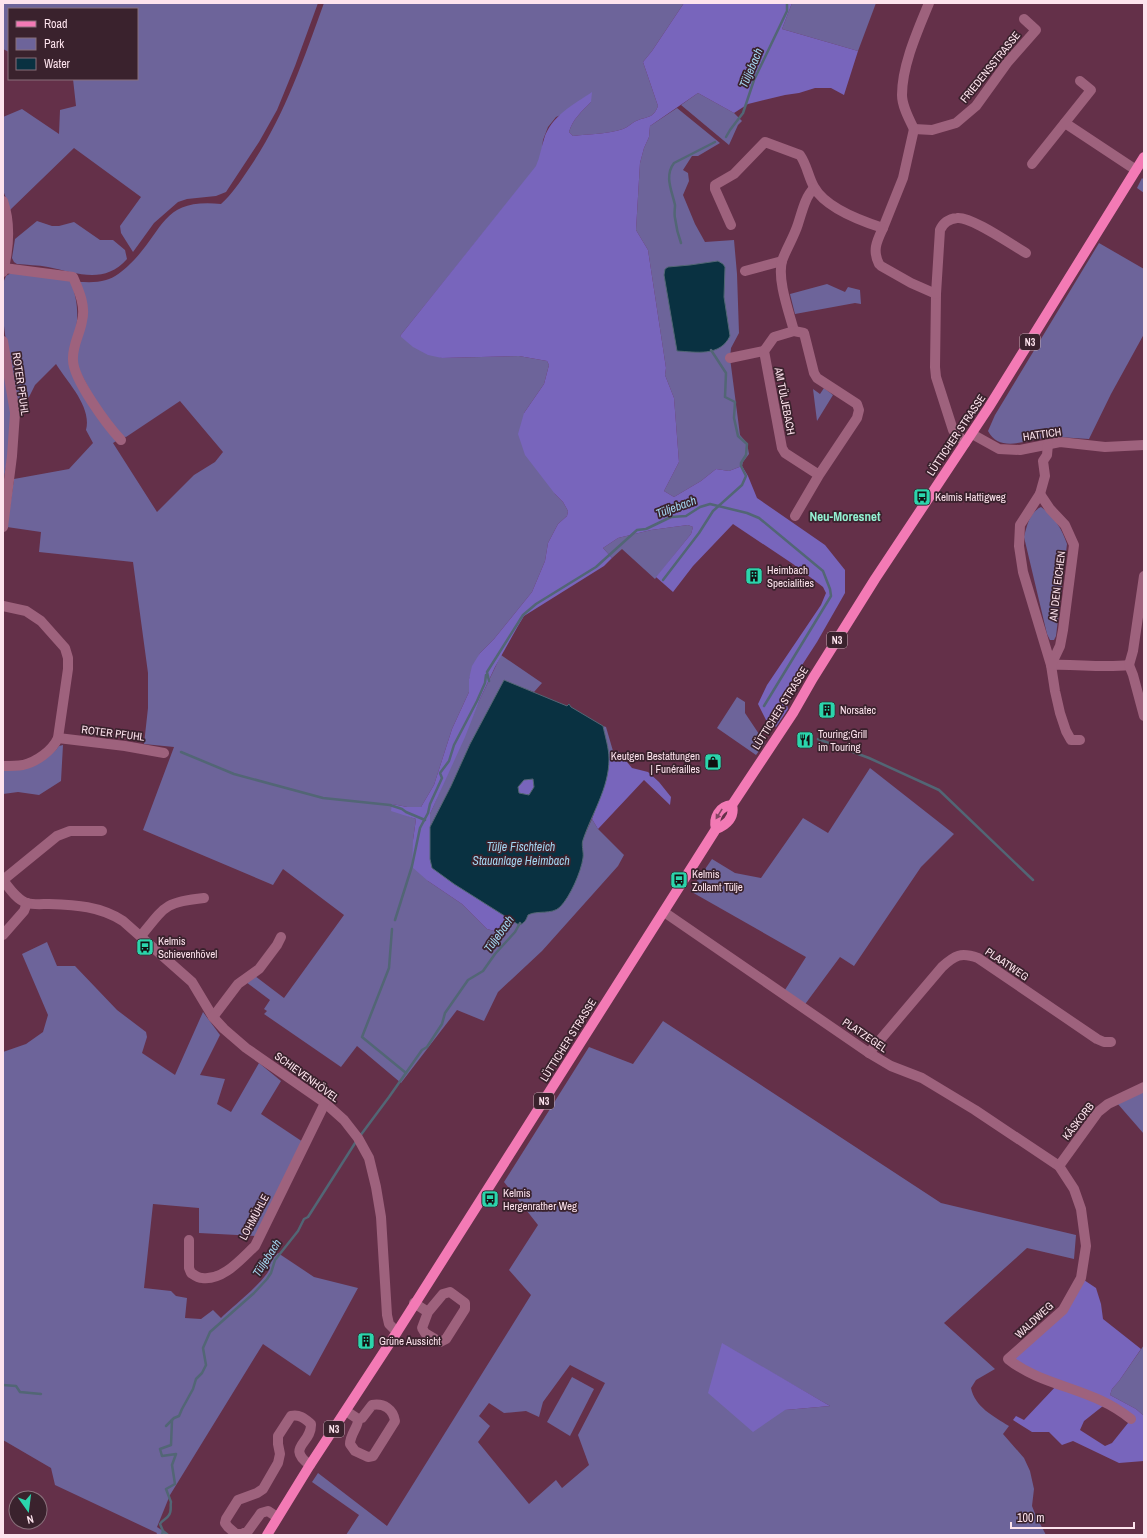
<svg xmlns="http://www.w3.org/2000/svg" width="1147" height="1538" viewBox="0 0 1147 1538" font-family="'Archivo Narrow',sans-serif">
<style>
.green{fill:#6d649a;fill-rule:evenodd}
.forest{fill:#7865bc;fill-rule:evenodd}
.water{fill:#093141;stroke:#526675;fill-rule:evenodd}
.lines{fill:none;stroke-linecap:round;stroke-linejoin:round}
.stream{stroke:#526675;stroke-width:2.5}
.minor{stroke:#9e627d;stroke-width:10}
.major{stroke:#f37ab5;stroke-width:10}
.oneway{fill:#844563}
.labels{text-anchor:middle;stroke-width:3.5;stroke-linejoin:round;paint-order:stroke}
.shield{fill:#3a222d;stroke:#c2a9b3;stroke-width:1}
.shield-label{font-size:10px;font-weight:bold;fill:#fde3ed}
.street-label{font-size:11px;fill:#fde3ed;stroke:#3a222d}
.poi-label{font-size:11px;fill:#fde3ed;stroke:#3a222d;text-anchor:start}
.water-label{font-size:12px;font-style:italic;fill:#a2d4ef;stroke:#3a222d}
.quarter-label{font-size:13px;font-weight:bold;fill:#93f1d2;stroke:#3a222d}
</style>
<rect width="100%" height="100%" fill="#643049"/>
<g class="green">
<path d="M3,3H318L295,66L277,110L259,142L226,192L216,196L187,199L178,202L154,223L133,252L121,233L120,226L141,197L74,148L10,210L3,190V117L22,109L59,134L60,110L76,106L73,79H137V9H9V52L3,49Z"/>
<path d="M324,3H684L652,51L643,62L658,106C653,119 647,116 636,121C632,123 628,127 623,129C607,134 590,134 573,136L569,132C572,120 582,111 591,102L556,117L548,127L543,140L541,156L537,166L400,336L442,358L519,356L547,361L549,365L544,384L524,413L555,494L563,502L568,511L567,516L558,524L548,543L545,561L532,592L494,639L480,653L469,679V692L452,729L434,785L421,807H407L392,804L408,816L416,819L413,840L428,881L462,904L487,929L502,933L508,918L519,925C525,923 526,920 528,915L532,913L551,911L559,908L567,898L583,854L582,841L592,819L598,829L624,855L618,866L542,951L498,992L484,1021L457,1010L401,1083L357,1046L341,1067L264,1014L267,1011L264,1009L270,1000L246,982L255,976L284,998L344,915L283,869L273,885L143,830L174,747L144,744L148,708V673L133,562L39,552L41,532L7,527L14,479L69,469L93,443L86,430C92,407 68,383 56,364L35,385L29,397L25,400L18,401L6,342L3,318V283L6,276L11,273L70,279C82,311 77,327 70,359L118,440L113,443L157,512L194,475L215,462L223,452L180,401L126,437L120,436L99,408L74,360L85,322L78,282C87,282 97,283 106,280C114,278 123,271 129,265C165,231 160,198 221,204C232,194 240,182 248,170C283,120 303,61 324,3Z"/>
<path d="M792,3H876L858,51L782,29Z"/>
<path d="M698,93L734,113L742,121L738,125L729,145L681,105Z"/>
<path d="M677,108L720,143L698,156H692L683,170L688,173L689,181L683,195L695,224L705,242L734,240L737,274L739,333L731,348L730,358L740,435L747,443L749,454L743,462L742,466L729,471L716,469L701,481L674,497L664,491L679,462L674,398L665,375L666,368L648,250L636,230L640,163L644,148L649,137L650,126Z"/>
<path d="M1142,178L1144,180V193L1137,188Z"/>
<path d="M37,221L52,226H59L74,222L100,240H113L125,250L127,259C104,285 77,273 48,267C38,265 27,265 17,264L14,262L12,258L15,239Z"/>
<path d="M1099,243L1144,269V334L1111,394L1089,439C1074,438 1060,436 1045,438C1026,440 999,453 988,431L995,415Z"/>
<path d="M827,284L845,292L848,287L860,290L861,304L855,303L795,314L790,294Z"/>
<path d="M3,359C7,381 12,403 11,426C11,446 6,465 3,484Z"/>
<path d="M824,388L833,395L817,421L813,389L820,394Z"/>
<path d="M1041,507C1054,516 1062,529 1067,544L1056,636L1054,640H1050L1047,634L1024,537C1027,525 1030,512 1041,507Z"/>
<path d="M688,525L693,527L691,534L655,579L622,549L612,558L603,548L618,538L651,530Z"/>
<path d="M501,655L542,683L534,692L504,681L470,744L451,786L430,827V814L480,699Z"/>
<path d="M737,697L745,702V713L765,743L756,755L717,728Z"/>
<path d="M603,726L606,727L613,751H618L622,756L609,758Z"/>
<path d="M63,745L61,781L39,795L18,792L3,794V770C21,765 48,762 59,746Z"/>
<path d="M870,768L954,834L921,867L854,966L840,957L803,1007L783,993L806,957L690,891L712,859L735,873L761,878L803,818L828,833Z"/>
<path d="M47,942L57,966H75L117,1010L146,1032L147,1037L142,1053L175,1075L203,1012L220,1035L200,1075L225,1079L217,1104L231,1112L259,1063L281,1081L261,1114L303,1142L256,1236L199,1233V1208L153,1204L144,1288L171,1291L176,1296L187,1298L185,1318L201,1319L213,1310L221,1318C231,1308 268,1279 270,1267L267,1264L278,1253L314,1277L358,1288L310,1376L263,1344L170,1495L157,1527L169,1535H156L157,1533L55,1485L51,1468L3,1440V1052L26,1044L43,1032L48,1015L22,954Z"/>
<path d="M663,1021L941,1203L1076,1235L1074,1259L1027,1248L944,1323L995,1369L976,1380L971,1388C975,1407 993,1416 1009,1426L1003,1434L1024,1458L1030,1471L1034,1489L1032,1506L1036,1516L1046,1535H346L359,1515L312,1482L318,1473L387,1526L531,1295L509,1270L538,1225L504,1182L589,1047L633,1064ZM722,1344L830,1406L785,1410ZM570,1365L605,1383L578,1435L589,1465L562,1488L556,1480L529,1504L478,1442L490,1426L479,1416L489,1403L504,1413L526,1411L539,1417L543,1402Z"/>
<path d="M1144,1091V1134L1117,1103Z"/>
<path d="M1144,1345V1416L1136,1409L1110,1395L1112,1389L1119,1381Z"/>
<path d="M572,1377L594,1389L570,1436L547,1422Z"/>
</g>
<g class="forest">
<path d="M684,3H792L782,29L858,51L844,95L831,88H815L799,93L785,95L748,104L734,113L698,93L650,126L649,137L644,148L640,163L636,230L648,250L666,368L665,375L674,398L679,462L664,491L674,497L701,481L716,469L729,471L742,466L748,476L757,498L825,545L845,570V593L817,642L784,693L788,709L776,727L766,720L758,704L767,685L821,605L826,593L823,587L793,564L733,524L693,566L673,592L656,577L691,534L693,527L688,525L651,530L618,538L603,548L612,558L604,566L524,616L518,626L495,667L480,699L465,737L430,814V859L484,903L508,918L502,933L487,929L462,904L428,881L412,867L413,840L416,819L391,811L392,804L407,807H421L434,785L452,729L469,692V679L472,666L480,653L494,639L532,592L545,561L548,543L558,524L567,516L568,511L563,502L555,494L525,455L518,434L524,413L544,384L549,365L547,361L519,356L442,358L428,355L413,347L400,336L536,166C540,157 541,148 544,139C551,116 573,105 592,92L591,102C582,111 572,120 569,132L573,136C590,134 607,134 623,129C628,127 632,123 636,121C647,116 653,119 658,106L643,62L652,51Z"/>
<path d="M622,756L632,768L648,772L659,782L671,797L670,805L644,780L598,829L592,819L605,782L609,758Z"/>
<path d="M533,779L534,787L529,795L519,793L518,787L524,780Z"/>
<path d="M1081,1278L1096,1288L1101,1304L1103,1319L1141,1349L1119,1381L1112,1389L1110,1395L1136,1409L1144,1416V1461L1119,1463L1073,1441L1062,1445L1049,1432H1032L1013,1420L1016,1416L1024,1420L1058,1384L1008,1359L1063,1310ZM1108,1402L1132,1418L1112,1443L1105,1446L1080,1430L1084,1421Z"/>
<path d="M722,1343L830,1406L785,1410L753,1432L708,1393Z"/>
</g>
<g class="water">
<path d="M718,261L723,264L725,267L724,297L730,336C720,357 696,352 677,351L664,275L665,269L668,267L690,265Z"/>
<path d="M504,680L567,706L569,704L571,707L603,726C605,736 609,748 609,759C609,788 592,813 583,840C581,845 584,852 583,858C581,872 570,897 560,907C552,915 537,910 528,915C526,920 525,923 519,925L454,884L432,868L430,859V827L451,786L470,744ZM533,779L534,787L529,795L519,793L518,787L524,780Z"/>
</g>
<g class="lines">
<g class="stream">
<path d="M726,137L730,130L743,113L754,80L787,11V3"/>
<path d="M681,243C678,235 676,226 675,218C674,214 675,209 675,205C672,191 664,176 674,163L715,142"/>
<path d="M663,580L699,533L713,511L742,485L746,476L741,466V463L746,455L747,444L738,436L734,418L735,402L725,397L726,373L711,350"/>
<path d="M489,681L487,672L523,615L536,604L596,567L637,530L646,529L671,517L686,516L700,507L710,504L747,513L759,518L823,571L830,589L831,596L764,706"/>
<path d="M818,739L869,758L939,790L1033,880"/>
<path d="M181,752L234,774L323,798L390,805L402,809L406,812L425,820"/>
<path d="M395,920L412,866L420,828L428,813L430,804L442,778L440,773L449,761L454,745L477,701L485,683L486,675"/>
<path d="M392,929L389,968L362,1037L406,1073"/>
<path d="M360,1136L389,1097L422,1050L427,1047L442,1024L445,1013L468,980L483,971L495,954L515,932L520,923"/>
<path d="M3,1385L16,1386L20,1392L41,1394"/>
<path d="M166,1426L172,1420"/>
<path d="M163,1531L168,1535"/>
<path d="M162,1535L163,1531L160,1524C162,1520 167,1519 169,1515C172,1511 170,1506 171,1502L166,1489L175,1484L172,1465L176,1454L162,1456L160,1449L171,1445L172,1420L174,1418L179,1416L182,1409L193,1389L196,1379L202,1373L206,1365L203,1348L210,1332L254,1293L267,1279L271,1273L275,1260L298,1231L304,1219L308,1217L357,1140"/>
</g>
<g class="minor">
<path d="M1065,123L1136,170"/>
<path d="M914,129L932,130L956,123L976,106L1007,63L1036,30L1024,19"/>
<path d="M914,129C909,119 902,106 902,95C902,65 918,30 929,3"/>
<path d="M1032,164L1091,90L1080,81"/>
<path d="M3,201C11,224 9,248 3,272"/>
<path d="M731,225L715,189V185L734,174L765,142L800,155C807,165 808,176 814,187C825,207 861,221 883,228L903,178L914,129"/>
<path d="M879,264C872,250 877,241 883,228"/>
<path d="M881,266L911,283L936,294L935,367L936,377L953,430L965,443"/>
<path d="M4,268L73,277C79,291 86,306 82,321C80,334 72,346 73,360C73,379 107,425 121,440"/>
<path d="M745,271L782,261"/>
<path d="M936,294L940,230C943,223 948,219 957,218C971,216 1012,245 1026,253"/>
<path d="M794,331C789,312 777,280 782,261C786,249 794,237 798,224C802,212 805,197 814,188"/>
<path d="M3,341L15,413L12,456L3,527"/>
<path d="M730,358L764,351"/>
<path d="M972,434L999,449L1020,450L1060,442L1105,447L1144,445"/>
<path d="M1048,444L1047,455L1043,461L1045,476L1040,494L1020,525L1019,546L1023,572L1051,665C1077,664 1103,668 1129,665L1133,675L1144,716"/>
<path d="M1040,494L1050,509L1065,525L1074,545L1063,630L1060,646L1051,665L1055,691L1060,713L1066,731L1071,740H1080"/>
<path d="M795,516L819,475L857,418L859,410L857,404L817,378L814,373L804,333L794,331L774,337L764,351L782,448L785,453L819,475"/>
<path d="M3,606L26,611L41,621L65,648L68,658V669L58,738"/>
<path d="M1129,665L1133,651L1144,576"/>
<path d="M3,766C9,766 16,766 23,765C36,762 52,751 58,738L125,746L164,753"/>
<path d="M3,880C9,888 17,900 27,903C34,905 42,904 49,904C76,905 100,906 123,921L192,982L213,1017L224,1029L246,1048L325,1103L344,1120L358,1138L369,1158L376,1187L381,1217L387,1315L389,1324L397,1332"/>
<path d="M3,880L57,836L70,831H102"/>
<path d="M664,912L869,1053L891,1066L922,1078L975,1110L1059,1166L1074,1189L1081,1209L1086,1246L1081,1278L1063,1310L1008,1359C1035,1381 1071,1386 1102,1401C1113,1406 1122,1412 1131,1419"/>
<path d="M3,935L24,911L27,903"/>
<path d="M141,936C165,906 165,902 204,898"/>
<path d="M213,1017L238,984L259,969L277,945L281,937"/>
<path d="M869,1053L942,967C955,955 961,952 978,958L1097,1039L1104,1042H1111"/>
<path d="M1059,1166L1098,1112L1108,1104L1144,1087"/>
<path d="M189,1240V1268L191,1273C194,1275 199,1278 202,1278C223,1281 241,1259 255,1246L325,1103"/>
<path d="M414,1303L428,1312L422,1328L425,1333L440,1342L446,1339L465,1309V1303L450,1292L443,1294L428,1312"/>
<path d="M346,1411L358,1419L362,1418L372,1405C384,1403 393,1409 395,1421L373,1456L368,1457L355,1451L350,1444C350,1434 359,1426 358,1419"/>
<path d="M277,1517L268,1511L261,1513L248,1531L242,1534H236L228,1527L225,1523L226,1519L238,1500L257,1493L263,1489L278,1463L280,1454L278,1444V1436L291,1416C300,1414 305,1419 311,1424C312,1444 285,1447 310,1465"/>
</g>
<g class="major">
<path d="M716,829C713,818 719,806 732,805"/>
<path d="M267,1535L310,1465L397,1332L716,829C727,825 735,817 732,805L793,713L813,678L875,579L989,407L1144,157"/>
</g>
</g>
<defs><path id="oneway-solid" d="M-6-.8H1V-3.2L6.5 0L1 3.2V.8H-6Z"/></defs>
<use class="oneway" href="#oneway-solid" transform="translate(719 814) rotate(122)"/>
<defs>
<symbol id="bus-square" viewBox="-11 -11 22 22"><rect x="-9" y="-9" width="18" height="18" rx="4" fill="#2bd5ac" stroke="#3a222d"/><path d="M-5-6H5V4H4V6H2V4H-2V6H-4V4H-5ZM-3.5-4V0h7V-4ZM-3.5 1.2v1.5H-2V1.2ZM2 1.2v1.5H3.5V1.2Z" fill="#111"/></symbol>
<symbol id="building-square" viewBox="-11 -11 22 22"><rect x="-9" y="-9" width="18" height="18" rx="4" fill="#2bd5ac" stroke="#3a222d"/><path d="M-4-6H4V6H1V3H-1V6H-4ZM-2.5-4.3h1.7v1.8h-1.7ZM.8-4.3h1.7v1.8H.8ZM-2.5-1h1.7V.8h-1.7ZM.8-1h1.7V.8H.8Z" fill="#111"/></symbol>
<symbol id="restaurant-square" viewBox="-11 -11 22 22"><rect x="-9" y="-9" width="18" height="18" rx="4" fill="#2bd5ac" stroke="#3a222d"/><path d="M-5-6h1v4h1v-4h1v4h1v-4h1v5L-1.5 .5V6h-2V.5L-5-1ZM5-6V6H3V1.5H1.5Q1.5-4 5-6Z" fill="#111"/></symbol>
<symbol id="shop-square" viewBox="-11 -11 22 22"><rect x="-9" y="-9" width="18" height="18" rx="4" fill="#2bd5ac" stroke="#3a222d"/><path d="M-5-2.5h2.3a2.7 3.5 0 0 1 5.4 0H5L5.5 6h-11ZM-1.5-2.5h3a1.5 2.3 0 0 0-3 0Z" fill="#111"/></symbol>
</defs>
<g fill-rule="evenodd">
<use href="#bus-square" x="912" y="487" width="20" height="20"/>
<use href="#building-square" x="744" y="566" width="20" height="20"/>
<use href="#building-square" x="817" y="700" width="20" height="20"/>
<use href="#restaurant-square" x="795" y="730" width="20" height="20"/>
<use href="#shop-square" x="703" y="752" width="20" height="20"/>
<use href="#bus-square" x="669" y="870" width="20" height="20"/>
<use href="#bus-square" x="135" y="937" width="20" height="20"/>
<use href="#bus-square" x="480" y="1189" width="20" height="20"/>
<use href="#building-square" x="356" y="1331" width="20" height="20"/>
</g>
<g class="labels">
<g class="shield">
<rect x="1020" y="334" width="20" height="16" rx="3"/>
<rect x="827" y="632" width="20" height="16" rx="3"/>
<rect x="534" y="1093" width="20" height="16" rx="3"/>
<rect x="324" y="1421" width="20" height="16" rx="3"/>
</g>
<g class="shield-label">
<text x="1030" y="346">N3</text>
<text x="837" y="644">N3</text>
<text x="544" y="1105">N3</text>
<text x="334" y="1433">N3</text>
</g>
<g class="street-label">
<text transform="translate(990 67) rotate(-51)" y="4">FRIEDENSSTRASSE</text>
<text transform="translate(21 384) rotate(82)" y="4">ROTER PFUHL</text>
<text transform="translate(785 401) rotate(79)" y="4">AM TÜLJEBACH</text>
<text transform="translate(1042 434) rotate(-8)" y="4">HATTICH</text>
<text transform="translate(956 435) rotate(-56)" y="4">LÜTTICHER STRASSE</text>
<text transform="translate(1057 586) rotate(-83)" y="4">AN DEN EICHEN</text>
<text transform="translate(780 708) rotate(-58)" y="4">LÜTTICHER STRASSE</text>
<text transform="translate(113 733) rotate(7)" y="4">ROTER PFUHL</text>
<text transform="translate(1007 964) rotate(34)" y="4">PLAATWEG</text>
<text transform="translate(865 1035) rotate(34)" y="4">PLATZEGEL</text>
<text transform="translate(568 1040) rotate(-58)" y="4">LÜTTICHER STRASSE</text>
<text transform="translate(307 1077) rotate(36)" y="4">SCHIEVENHÖVEL</text>
<text transform="translate(1078 1121) rotate(-52)" y="4">KÄSKORB</text>
<text transform="translate(254 1217) rotate(-62)" y="4">LOHMÜHLE</text>
<text transform="translate(1034 1320) rotate(-43)" y="4">WALDWEG</text>
</g>
<g class="poi-label">
<text x="935" y="501">Kelmis Hattigweg</text>
<text x="767" y="574">Heimbach<tspan x="767" dy="13">Specialities</tspan></text>
<text x="840" y="714">Norsatec</text>
<text x="818" y="738">Touring;Grill<tspan x="818" dy="13">im Touring</tspan></text>
<text x="700" y="760" text-anchor="end">Keutgen Bestattungen<tspan x="700" dy="13">| Funérailles</tspan></text>
<text x="692" y="878">Kelmis<tspan x="692" dy="13">Zollamt Tülje</tspan></text>
<text x="158" y="945">Kelmis<tspan x="158" dy="13">Schievenhövel</tspan></text>
<text x="503" y="1197">Kelmis<tspan x="503" dy="13">Hergenrather Weg</tspan></text>
<text x="379" y="1345">Grüne Aussicht</text>
</g>
<g class="water-label">
<text transform="translate(751 68) rotate(-67)" y="4">Tüljebach</text>
<text transform="translate(676 507) rotate(-20)" y="4">Tüljebach</text>
<text x="521" y="851">Tülje Fischteich<tspan x="521" dy="14">Stauanlage Heimbach</tspan></text>
<text transform="translate(499 934) rotate(-54)" y="4">Tüljebach</text>
<text transform="translate(267 1258) rotate(-57)" y="4">Tüljebach</text>
</g>
<g class="quarter-label">
<text x="845" y="521">Neu-Moresnet</text>
</g>
</g>
<rect width="1147" height="1538" fill="none" stroke="#fde3ed" stroke-width="8"/>
<rect x="8" y="8" width="130" height="72" fill="#3a222d" stroke="#886f7a"/>
<rect x="16" y="21" width="20" height="6" fill="#f37ab5" stroke="#886f7a"/>
<text x="44" y="28" font-size="12" fill="#fde3ed">Road</text>
<rect x="16" y="38" width="20" height="12" fill="#6d649a" stroke="#886f7a"/>
<text x="44" y="48" font-size="12" fill="#fde3ed">Park</text>
<rect x="16" y="58" width="20" height="12" fill="#093141" stroke="#886f7a"/>
<text x="44" y="68" font-size="12" fill="#fde3ed">Water</text>
<g transform="translate(28 1510) rotate(166)"><circle r="19" fill="#3a222d" stroke="#886f7a"/>
<path d="M0-3L7 15L0 10L-7 15Z" fill="#2bd5ac"/>
<text y="-6" font-size="11" font-weight="bold" text-anchor="middle" fill="#fde3ed">N</text>
</g>
<path d="M1011 1522v6h123v-6" fill="none" stroke="#fde3ed" stroke-width="2"/>
<text x="1017" y="1522" font-size="12" fill="#fde3ed" stroke="#3a222d" stroke-width="3" paint-order="stroke">100 m</text>
</svg>
